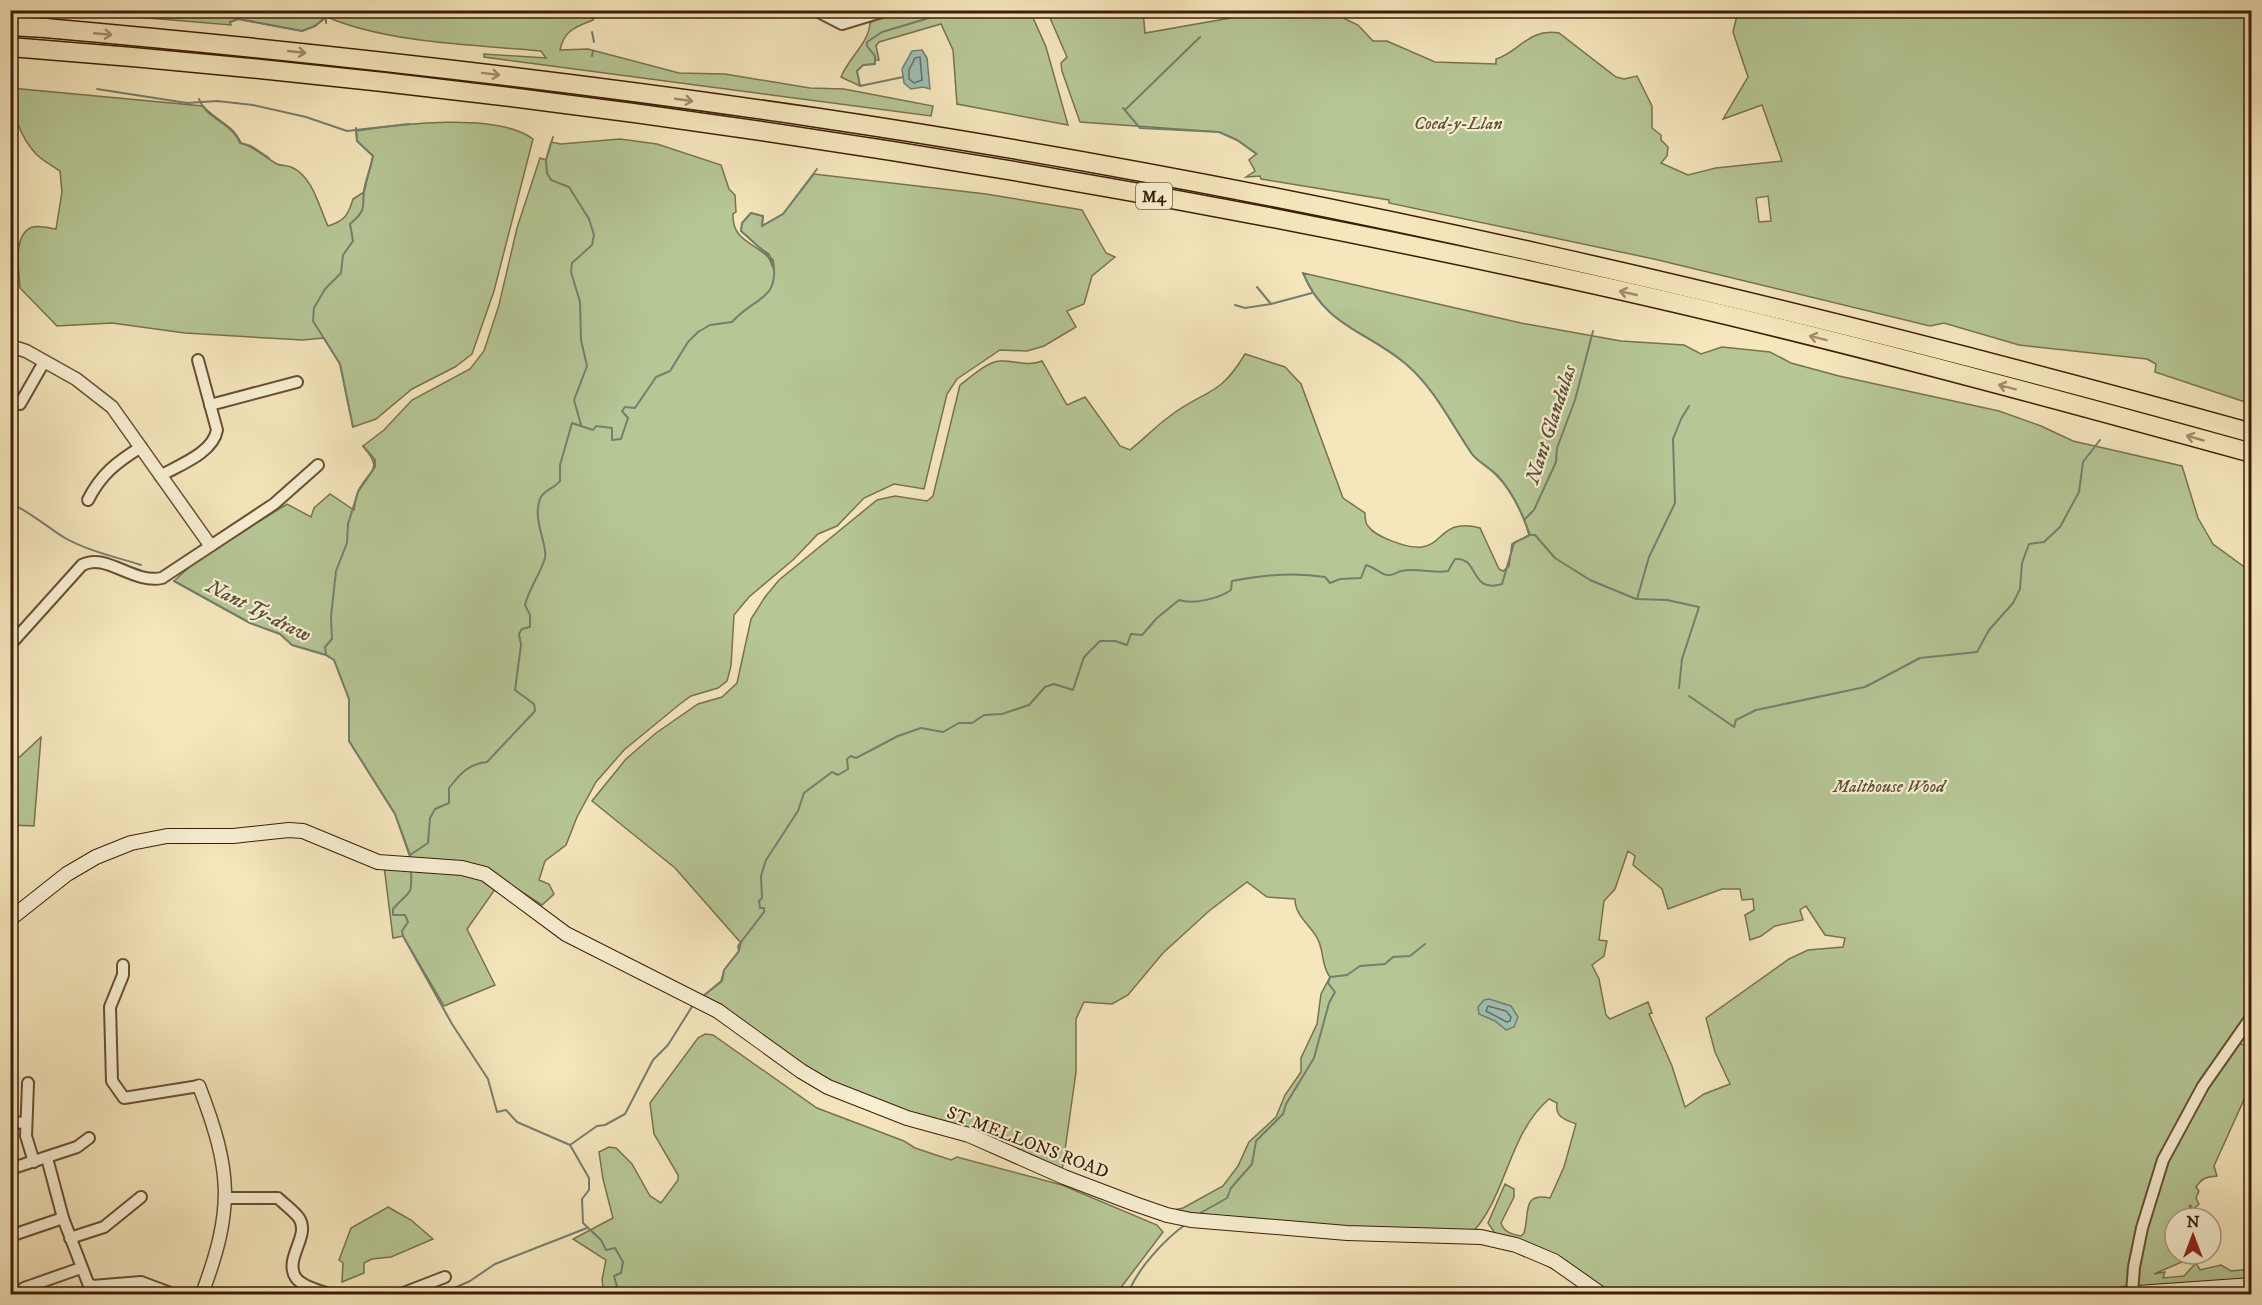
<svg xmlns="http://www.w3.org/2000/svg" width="2262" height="1305" viewBox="0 0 2262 1305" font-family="'IM FELL DW Pica',serif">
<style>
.green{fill:#b6c695;stroke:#79724e;stroke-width:1.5;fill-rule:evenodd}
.water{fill:#9cbfb4;stroke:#767e6f;stroke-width:1.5}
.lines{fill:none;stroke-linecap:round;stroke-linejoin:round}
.shore{stroke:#6c6e5e;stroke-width:1.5}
.stream{stroke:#767e6f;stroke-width:2}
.minor-casing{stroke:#6a4f34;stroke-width:14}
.tertiary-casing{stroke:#6a4f34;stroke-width:15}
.secondary-casing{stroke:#3c1d07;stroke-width:16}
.motorway-casing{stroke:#3c1d07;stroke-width:21}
.minor{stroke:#f8efd3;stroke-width:10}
.tertiary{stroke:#f8efd3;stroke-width:12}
.secondary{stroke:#f8efd3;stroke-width:14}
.motorway{stroke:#f5e6bc;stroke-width:18}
.motorway-bridge-casing{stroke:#3c1d07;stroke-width:21;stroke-linecap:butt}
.motorway-bridge{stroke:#f5e6bc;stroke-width:18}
.oneway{stroke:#a28c6b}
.labels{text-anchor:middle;stroke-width:4.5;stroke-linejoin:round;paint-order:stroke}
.shield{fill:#f8efd3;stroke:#745c44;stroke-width:1.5}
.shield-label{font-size:16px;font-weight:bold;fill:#3c1d07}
.park-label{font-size:18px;font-style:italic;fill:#615032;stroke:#f8efd3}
.street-label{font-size:18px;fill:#3c1d07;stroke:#f8efd3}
.water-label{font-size:20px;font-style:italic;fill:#594e3b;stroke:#f8efd3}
</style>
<rect width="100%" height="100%" fill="#f5e6bc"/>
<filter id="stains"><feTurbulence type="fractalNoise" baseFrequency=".00333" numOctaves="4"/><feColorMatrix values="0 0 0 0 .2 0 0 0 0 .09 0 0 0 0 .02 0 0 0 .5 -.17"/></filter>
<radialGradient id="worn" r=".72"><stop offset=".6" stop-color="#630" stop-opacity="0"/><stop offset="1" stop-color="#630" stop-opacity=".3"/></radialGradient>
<g class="green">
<path d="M64,11H596L593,20C576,27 564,30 560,50L588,49L679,73L725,74L810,88L844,89L933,106L931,116L484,57V54L546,58L541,51C475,45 387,43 327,17L315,26L302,31L238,19L230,22L231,25Z"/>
<path d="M889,11H1030L1046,47L1068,125L957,104L953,50L941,24L879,42L876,46L879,60H875V64L863,65L857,71L860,86L841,77C849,57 869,43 870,23Z"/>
<path d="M1047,11H1143L1145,33L1270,11H1329L1358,25L1373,41H1387L1435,62L1496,64V59C1518,53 1528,28 1559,33L1616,77L1624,79L1637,76L1652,106V128L1661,135V140L1668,147L1667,156L1661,163L1688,175L1716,168L1782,161L1762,105L1723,119L1748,77L1733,32L1738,11H2251V404L2155,372L2156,364L2147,359L2019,345L1944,323L1930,326L1654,259L1389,203V200L1261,179L1260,176L1246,177L1255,171L1249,160L1256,154L1237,140L1219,132L1080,122L1062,71L1061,63L1067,57ZM1768,196L1771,221L1759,222L1756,198Z"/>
<path d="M11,88L203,106C216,121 233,124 241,143C255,147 264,157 277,164C281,166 286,165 291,167C313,176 319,207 328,226C344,221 348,216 353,199L364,192L373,156L357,141L356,131C399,124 497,112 533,139L494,291L472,354L455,367L412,389L376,419L353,427L340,364L324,338L302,340L185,333L112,323L57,326L20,288C19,271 12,233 33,227C39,225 49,228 56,229L62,192L60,171C53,166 43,161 36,154C21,138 10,110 11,88Z"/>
<path d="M620,139L657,144L721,165L729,189L735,195L736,212L733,214C732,240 753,242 768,257C771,260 771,265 774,269L769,254C758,248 752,239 741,231L742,223L751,213L763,216L762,226L783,214L814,174L986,194L1082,210L1106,253L1115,257L1092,276L1084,304L1067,311L1076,327L1044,346L1027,351L1000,350L957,379L947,394L924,489L894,484L864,498L837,526L818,534L794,559L749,597L734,615L731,666L727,681L718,688L691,696L680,704L624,750L596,782L577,817L566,845L545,861L539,880L549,884L554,894L542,905L491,872L411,860L395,814L349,741V699L334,660L326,655L292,645L280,634L250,623L174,581L195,562L287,504L311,517L314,508L330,494L354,510C355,504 356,496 358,491C370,468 384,471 363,446L384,430L412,400L470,369L484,351L499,305L517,228L540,158L546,160L551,142L561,144Z"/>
<path d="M1303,273L1521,323L1621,341L1684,345L1701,354L1722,347L1770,352L1791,363L1839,376L1999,411L2041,426L2073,441L2182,466L2198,518L2213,544L2251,572V1010L2197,1090L2157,1164L2143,1240L2171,1155L2211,1082L2237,1044L2251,1045V1084L2214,1166L2217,1176C2206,1177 2202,1178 2196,1187L2199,1191L2196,1198L2199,1204L2193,1209L2190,1205L2187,1218H2175V1254H2185L2184,1261L2154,1274L2165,1272L2163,1278L2184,1276L2196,1263L2200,1270L2221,1265L2231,1271L2251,1269V1290L2230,1291L2227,1294H2134L2140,1286L2138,1285L2107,1294H1601L1501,1242L1488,1223L1505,1184L1514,1189V1197L1501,1223C1504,1232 1511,1234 1521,1236L1524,1233C1530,1214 1521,1192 1550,1198L1564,1167L1576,1124C1564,1119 1555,1117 1557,1103L1549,1099C1507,1135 1507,1199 1469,1236L1222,1223L1174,1210L1183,1208L1223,1186L1238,1166L1249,1142L1276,1117L1285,1095L1301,1072V1058L1317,1024L1321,994L1330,977C1320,964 1325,949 1316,936C1308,923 1295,915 1295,899L1267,897L1247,882L1209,911L1163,953L1128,995L1112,1004L1084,1002L1076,1019V1072L1062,1171L892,1108L817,1075L703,996L721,981L724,970L739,951L741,943L675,868L592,801L626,759L656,733L698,704L722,697L737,683L751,619L765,597L779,580L877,500L895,496L927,501L933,496L960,385C971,377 986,362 1000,361C1014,360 1028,367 1042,361L1067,405L1085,397L1120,446L1130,450C1144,439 1156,426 1170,416C1205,389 1219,398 1245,354L1285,367L1301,384L1343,498L1365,513C1365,517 1365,523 1368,526C1375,537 1409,549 1422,547C1444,544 1442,518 1480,528L1499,569L1503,571L1509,566L1512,544L1529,535C1523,514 1512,491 1496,475C1489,467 1478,462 1472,454C1452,425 1435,389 1407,365C1367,331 1325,327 1303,273ZM1628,851L1635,856L1633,865L1662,889L1668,909L1722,889H1740L1742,900L1753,899L1754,910L1745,915L1750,940L1761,936L1775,926L1803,920L1800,910L1806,906L1825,935L1845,938L1843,947L1808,950L1789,959L1706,1018L1715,1052L1730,1084L1704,1094L1685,1107L1672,1066L1649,1014L1652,1013L1648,1002L1610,1019L1606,1015L1599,979L1592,965L1604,956L1607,941L1599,940L1604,901L1615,889Z"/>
<path d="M41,737L34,826L11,825V765Z"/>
<path d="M384,866L479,876L496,888L467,929L495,985L444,1006L403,936L393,938Z"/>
<path d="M705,1034L713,1035L817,1108L904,1141L915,1148L951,1160L957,1157L1062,1185L1157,1225L1163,1232L1116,1294H604L602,1280L606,1260L573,1239L613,1218L603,1179L599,1152L609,1147L616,1148L632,1164L650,1196L661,1203L678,1180V1175L654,1134L650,1103L698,1038Z"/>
<path d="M388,1207L411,1220L433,1239L391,1257L372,1259L364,1263V1273L342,1282L343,1263L339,1260L351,1228Z"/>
</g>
<g class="water">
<path d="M922,50L927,58L930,89L923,87L911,89L904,83L902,69L912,51Z"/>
<path d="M1489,999L1511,1006L1518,1017L1514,1027L1506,1030L1495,1021L1479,1014L1478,1007L1484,1000Z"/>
</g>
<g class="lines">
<g class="shore">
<path d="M920,57L922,80L914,83L909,79V70L915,58Z"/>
<path d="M1488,1006L1506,1011L1511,1017L1510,1021L1507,1022L1486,1011Z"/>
</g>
<g class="stream">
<path d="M593,20L596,10"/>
<path d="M230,22L238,19L302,31L315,26L327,16"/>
<path d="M326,23V10"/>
<path d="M592,32L594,42"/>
<path d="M592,56L593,51"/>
<path d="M903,77L860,86L857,71L863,65L875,64V56L867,46V42L882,32L929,18"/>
<path d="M97,89L187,103L217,101L253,105L306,117L347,131L409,124"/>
<path d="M199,99C207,120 232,122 240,143L251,146L269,158"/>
<path d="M1123,108L1140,128L1219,132L1237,140L1257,154"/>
<path d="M1125,110L1200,37"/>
<path d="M553,137L546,160L547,173L551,180L569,187L589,219L594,235L592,245L572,263L571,272L580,302L581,340L587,366L574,400L581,425"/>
<path d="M1257,287L1271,304L1312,293"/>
<path d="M1235,305L1245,308L1271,304"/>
<path d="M353,427L340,364L313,321L314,308L325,289L341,273L343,255L353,241L350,224C367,209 362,209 364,190C366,179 371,167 373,156L357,141L356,128"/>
<path d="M10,504C21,505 51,530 65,538C88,551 116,557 141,565"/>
<path d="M1524,520L1534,510L1556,462L1557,448L1575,400L1593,331"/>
<path d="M1530,535H1535L1555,558L1590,580L1636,599L1667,600L1699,607L1682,659L1679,688"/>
<path d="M174,581L250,623L280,634L292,645L326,655L334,660L349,699V741L395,814L410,855"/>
<path d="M1637,599L1649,557L1675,503L1673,439L1681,419L1689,406"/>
<path d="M326,654L325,647L332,639L331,617L336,571L347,543L348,524L358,492L375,467V460L363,446"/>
<path d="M1689,696L1734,727L1736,720L1756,710L1865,687L1920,658L1977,652L1989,630L2013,603L2020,589L2022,563L2029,544L2044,542L2060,527L2079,492L2083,462L2100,440"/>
<path d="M411,860L410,855L428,843L430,818L435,809L449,803V788C460,774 468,764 487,762L535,711L534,704L515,690L521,645L519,634L522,629L530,627V615L525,605C529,588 540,575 545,558C548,545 532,519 540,499C544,489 554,489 560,481V465L572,423L593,430L596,426L612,428V440L621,439L628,418L622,411L625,407L635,408L656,377L670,371L688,342L698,332L710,325L732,322C755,296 780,301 773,260L741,231L742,223L751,213L763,216L762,226L783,214L817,169"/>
<path d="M411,868C412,899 411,888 393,909V915H405L408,922L402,931L403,936L452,1024L488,1079L497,1112L506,1110L517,1122L570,1145"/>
<path d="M702,997L722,981L724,970L739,951L738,946L764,912V908H760L759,901L762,898L761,876L766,860L798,811L804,793L832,772L838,775L848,769L847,759L851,756L856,758L898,736L921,728L943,732L959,723H972L984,715L1002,714L1029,705L1045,687L1054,684L1073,690L1084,657L1100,641H1115L1127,645L1131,634L1142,635L1157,618L1179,600C1193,605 1220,598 1231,590L1232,581C1262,575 1295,572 1325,577L1330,583L1340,579L1361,578L1366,565C1374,567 1380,574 1387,575C1393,576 1395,573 1401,571C1416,567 1433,574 1448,571L1455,559C1480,557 1469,594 1502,584L1514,543L1530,535C1523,515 1512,491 1497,475C1489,467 1478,462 1472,454C1452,425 1435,389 1407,365C1368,331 1325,327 1303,273"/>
<path d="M1197,1215L1227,1198L1231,1188L1252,1164L1256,1141L1283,1114L1286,1104L1314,1058L1329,1003L1335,992L1328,983L1330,977L1347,975L1360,966L1385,964L1393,957L1410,956L1425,944"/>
<path d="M441,1294L470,1281L495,1264L587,1228"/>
<path d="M619,1294L614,1276L621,1273L623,1262L615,1248L606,1250L601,1240L583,1223L582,1199L589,1190V1178L570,1145L597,1126L605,1125L625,1114L653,1060L668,1045L693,1005"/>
<path d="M1128,1294C1137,1269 1164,1240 1186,1224"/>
</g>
<defs>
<g id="minor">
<path d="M815,10L842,24L888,10"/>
<path d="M20,404L44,362"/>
<path d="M210,405L297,382"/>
<path d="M160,476C179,465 213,453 217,430L198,360"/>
<path d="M88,500C101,474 117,462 141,447"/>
<path d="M10,645L82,565C106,552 132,584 162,578L274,504L318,465"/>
<path d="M123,965V975L110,1007L112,1081L124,1098L199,1086"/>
<path d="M28,1083L26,1136L34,1162"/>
<path d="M10,1122L26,1123"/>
<path d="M47,1158L63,1218L88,1283L92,1286L141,1282L173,1294"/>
<path d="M10,1169L77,1147L89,1138"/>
<path d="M226,1198H278C284,1204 294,1211 299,1218C311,1236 283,1259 296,1278C303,1287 320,1291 330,1294"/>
<path d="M10,1236L63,1218"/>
<path d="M70,1238L104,1227L141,1197"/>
<path d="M24,1288L81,1268"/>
<path d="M2132,1293L2134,1267L2142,1228L2163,1160L2203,1086L2252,1016"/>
<path d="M401,1294L445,1277"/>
</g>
<g id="tertiary">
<path d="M11,32L18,10"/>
<path d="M10,346L26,351L76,379L112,407L210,545"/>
<path d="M199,1086C232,1172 234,1208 202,1294"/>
</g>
<g id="secondary">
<path d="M10,919L67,874L96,857L131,843L167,836H233L289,830L303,831L378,862L462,868L485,874L566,934L718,1011L801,1071L828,1087L907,1118L969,1135L1064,1177L1135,1204L1167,1215L1191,1220L1347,1233L1481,1237L1516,1245L1554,1261L1601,1294"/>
<path d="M2123,1294L2252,1285"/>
</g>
<g id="motorway">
<path d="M45,28C304,51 562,80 819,118C1303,190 1780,302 2252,433"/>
<path d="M10,47C536,87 1059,167 1574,280C1802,330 2027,391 2252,453"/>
</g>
</defs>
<use href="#minor" class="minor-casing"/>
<use href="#tertiary" class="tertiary-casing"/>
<use href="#secondary" class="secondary-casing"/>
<use href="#motorway" class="motorway-casing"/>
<use href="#minor" class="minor"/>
<use href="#tertiary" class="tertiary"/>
<use href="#secondary" class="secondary"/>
<use href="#motorway" class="motorway"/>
<defs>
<path id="motorway-bridge" d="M10,26L45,28"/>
</defs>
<use href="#motorway-bridge" class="motorway-bridge-casing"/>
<use href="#motorway-bridge" class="motorway-bridge"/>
</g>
<defs><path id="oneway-shaft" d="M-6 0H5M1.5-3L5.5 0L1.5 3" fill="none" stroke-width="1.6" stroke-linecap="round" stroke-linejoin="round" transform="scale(1.5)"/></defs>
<g class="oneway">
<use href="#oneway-shaft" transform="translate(103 34) rotate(5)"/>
<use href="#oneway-shaft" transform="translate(297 52) rotate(6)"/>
<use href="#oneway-shaft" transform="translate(491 74) rotate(7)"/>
<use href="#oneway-shaft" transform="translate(684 100) rotate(8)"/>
<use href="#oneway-shaft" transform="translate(1628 293) rotate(-167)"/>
<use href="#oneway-shaft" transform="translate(1818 338) rotate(-166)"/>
<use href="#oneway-shaft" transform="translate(2007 387) rotate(-165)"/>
<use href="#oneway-shaft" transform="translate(2195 438) rotate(-164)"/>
</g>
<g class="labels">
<rect class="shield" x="1136" y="183" width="36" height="26" rx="4.5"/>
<g class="shield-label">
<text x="1154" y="202">M4</text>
</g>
<g class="park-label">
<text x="1458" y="129">Coed-y-Llan</text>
<text x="1889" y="792">Malthouse Wood</text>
</g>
<g class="street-label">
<text transform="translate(1028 1142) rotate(21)" y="6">ST MELLONS ROAD</text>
</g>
<g class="water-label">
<text transform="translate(1550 424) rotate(-72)" y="7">Nant Glandulas</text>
<text transform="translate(259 610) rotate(27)" y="7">Nant Ty-draw</text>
</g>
</g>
<rect width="2262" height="1305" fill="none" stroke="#f5e6bc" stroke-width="36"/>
<rect x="12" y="12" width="2238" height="1281" fill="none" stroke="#3c1d07" stroke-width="3"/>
<rect x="18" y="18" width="2226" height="1269" fill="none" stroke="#3c1d07" stroke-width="1.5"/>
<g transform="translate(2193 1236)"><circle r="28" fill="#f8efd3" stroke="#ad9b81" stroke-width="1.5"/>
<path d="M0-4.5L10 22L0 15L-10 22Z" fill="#8f2418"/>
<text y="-9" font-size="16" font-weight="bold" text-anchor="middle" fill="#3c1d07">N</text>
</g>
<rect width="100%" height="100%" filter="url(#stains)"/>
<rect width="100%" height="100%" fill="url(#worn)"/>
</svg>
